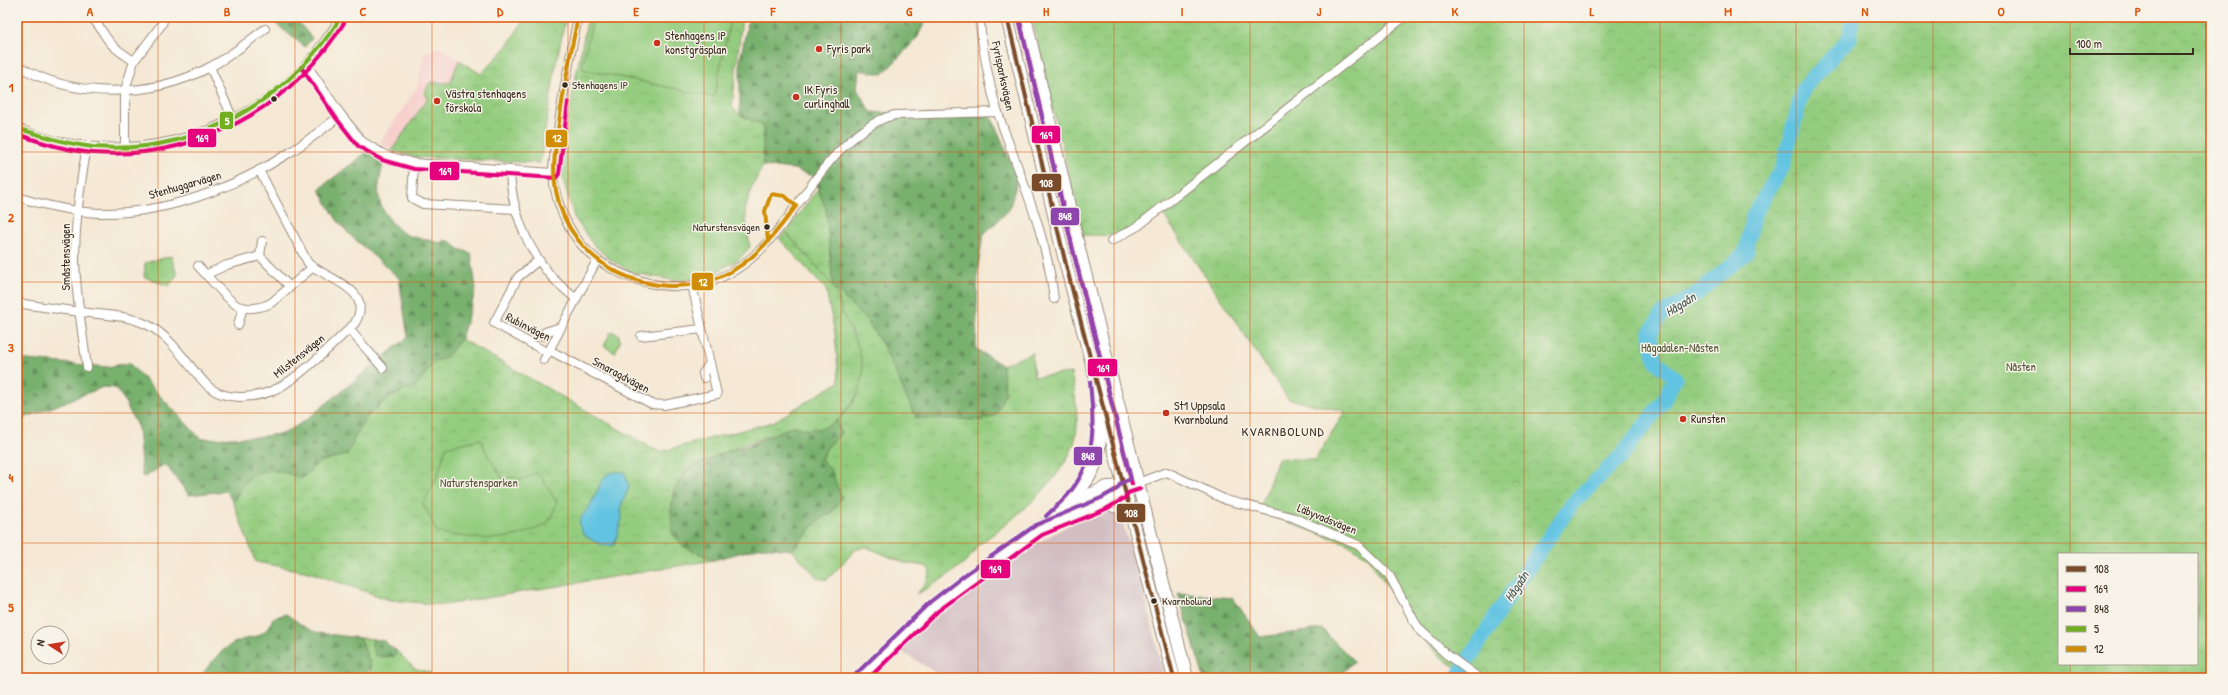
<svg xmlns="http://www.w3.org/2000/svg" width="2228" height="695" viewBox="0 0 2228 695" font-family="'Patrick Hand',sans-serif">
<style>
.built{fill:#f7d0cd}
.industrial{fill:#d2bec3}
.grass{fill:url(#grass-tufts);stroke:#687c4f}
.forest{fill:url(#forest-firs);stroke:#5a6d46}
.park{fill:url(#park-crowns);stroke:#687c4f;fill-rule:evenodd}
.garden{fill:#95cd80;stroke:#687c4f}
.water{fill:#64c4e2;stroke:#507780}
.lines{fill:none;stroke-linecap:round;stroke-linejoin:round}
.stream{stroke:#64c4e2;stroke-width:2.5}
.river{stroke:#64c4e2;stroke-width:15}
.street-casing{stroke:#988979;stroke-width:10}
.primary-casing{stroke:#988979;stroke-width:14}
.street{stroke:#fff;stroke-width:8}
.primary{stroke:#fff;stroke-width:12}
.bus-1-casing{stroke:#f7f3e8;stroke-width:7}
.bus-2-casing{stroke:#f7f3e8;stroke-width:7}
.bus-3-casing{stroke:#f7f3e8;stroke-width:7}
.bus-4-casing{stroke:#f7f3e8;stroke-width:7}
.bus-5-casing{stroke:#f7f3e8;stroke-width:7}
.bus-1{stroke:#7a4b2a;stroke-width:4}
.bus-2{stroke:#e5007d;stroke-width:4}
.bus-3{stroke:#8e44ad;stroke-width:4}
.bus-4{stroke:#72af20;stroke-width:4}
.bus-5{stroke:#d18d06;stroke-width:4}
.grid{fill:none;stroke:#df570d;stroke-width:1;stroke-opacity:0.55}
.poi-dot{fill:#c8321e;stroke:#f7f3e8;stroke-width:1.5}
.bus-dot{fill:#3b2a1e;stroke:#f7f3e8;stroke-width:1.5}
.labels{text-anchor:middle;stroke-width:3;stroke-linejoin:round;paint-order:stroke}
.bus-label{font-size:11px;fill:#3b2a1e;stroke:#f7f3e8;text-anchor:start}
.poi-label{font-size:12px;fill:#3b2a1e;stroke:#f7f3e8;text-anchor:start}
.street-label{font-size:12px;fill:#3b2a1e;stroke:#f7f3e8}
.park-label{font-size:12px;fill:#525336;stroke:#f7f3e8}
.water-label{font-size:13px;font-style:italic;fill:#475859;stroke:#f7f3e8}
.neighbourhood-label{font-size:13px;letter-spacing:1px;fill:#3b2a1e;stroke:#f7f3e8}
.line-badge{stroke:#f7f3e8;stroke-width:1.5}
.badge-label{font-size:11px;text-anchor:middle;font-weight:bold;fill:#fff}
.neatline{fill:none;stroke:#df570d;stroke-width:1.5}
.grid-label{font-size:13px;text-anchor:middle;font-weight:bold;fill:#df570d}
</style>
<defs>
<pattern id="grass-tufts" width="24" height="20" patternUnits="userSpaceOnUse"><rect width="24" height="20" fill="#95cd80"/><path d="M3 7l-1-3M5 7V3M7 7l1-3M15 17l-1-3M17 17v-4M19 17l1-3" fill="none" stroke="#81b06e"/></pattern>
<pattern id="forest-firs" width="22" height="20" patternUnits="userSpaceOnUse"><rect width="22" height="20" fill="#78b06e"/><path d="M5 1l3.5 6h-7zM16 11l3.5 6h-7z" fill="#648f5a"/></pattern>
<pattern id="park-crowns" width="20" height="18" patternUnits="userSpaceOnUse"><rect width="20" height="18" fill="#95cd80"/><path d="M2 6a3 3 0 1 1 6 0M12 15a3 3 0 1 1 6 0" fill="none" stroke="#81b06e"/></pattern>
</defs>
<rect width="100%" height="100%" fill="#f7f3e8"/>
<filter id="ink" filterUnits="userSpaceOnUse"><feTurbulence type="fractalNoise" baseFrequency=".025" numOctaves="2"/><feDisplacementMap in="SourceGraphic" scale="8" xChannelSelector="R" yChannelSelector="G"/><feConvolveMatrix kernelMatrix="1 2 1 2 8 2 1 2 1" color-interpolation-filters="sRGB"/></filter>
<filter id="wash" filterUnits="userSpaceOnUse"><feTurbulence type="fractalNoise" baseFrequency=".012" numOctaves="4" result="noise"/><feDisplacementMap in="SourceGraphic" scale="16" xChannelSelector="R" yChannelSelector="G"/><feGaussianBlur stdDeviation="0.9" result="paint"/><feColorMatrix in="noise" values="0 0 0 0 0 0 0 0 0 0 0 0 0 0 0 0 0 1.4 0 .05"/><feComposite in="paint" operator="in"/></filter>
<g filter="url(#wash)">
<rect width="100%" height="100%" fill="#f5e8d4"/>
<path class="built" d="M439,47L472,68L456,145L401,153L388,148L380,143L416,89L424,53Z"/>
<path class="industrial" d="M1105,510L1114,512L1121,517L1149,612L1164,678H944L896,648L942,607L999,565L1076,521Z"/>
<g class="grass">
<path d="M818,189L826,208L833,287L868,322L884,347L968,419L983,420L1005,393L1002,365L1032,353L1034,377L1071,373C1075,394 1080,419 1075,440C1064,480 1011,522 978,545C974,548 975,552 972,555C959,569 934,585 917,594L926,583L930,571L926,566L905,563L866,547L856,549L827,580L818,578L792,550L818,521L832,512L831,470L821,460L827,447L841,434L837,421L854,402L842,312L833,287L786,232Z"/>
<path d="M360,638L373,639L372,644L381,657L395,656V649L414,668L431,673L426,678H371L370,664Z"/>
</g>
<g class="forest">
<path d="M272,17H294L312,38L305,47L276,24Z"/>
<path d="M749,17H949L926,20L917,38L883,74L859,70L857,89L871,112L919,115L991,116L1018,178L1009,210L983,235L978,267L976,349L1002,365L1005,393L995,416L983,420L916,418L884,347L868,322L833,287L826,208L812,176L794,169L763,166V126L740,115V60Z"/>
<path d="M372,148L385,155C380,182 371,198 391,221C396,227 402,234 410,236C419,239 431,240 440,243L444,240L451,242L459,249L471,253L476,289L461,339L447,357L435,362L414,388C396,391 371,409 362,425C356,434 352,445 347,455L319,462L302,479L278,471L250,477L233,502L226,491L189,495L165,464L145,477L142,476L138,428L123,398L115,388L103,387L17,421V359L107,367L129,363L201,439L258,437L285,433L306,420L408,337L399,278L351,236L337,220L319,189Z"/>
<path d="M837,421L841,434L827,447L821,459L831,470L842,498L832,512L818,521L792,550L762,547L714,560L684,547L672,533L671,510L674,488L689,468L725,452L747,446L794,426C812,433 820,429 837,421Z"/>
<path d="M1178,593L1233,598L1260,637L1322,629L1354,661L1338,678H1204Z"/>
<path d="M286,614L306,628L318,633L360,638L370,664L369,671L358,678H200C208,666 217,654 229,646C248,633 264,643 273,618Z"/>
<path d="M373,639L384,641L396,651L395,656H377C372,650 371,646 373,639Z"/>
</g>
<g class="park">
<path d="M526,17H566L556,63L540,163L413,157L392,150L428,98L424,94L430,82L450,83L459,60L481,74L504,50Z"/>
<path d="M588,17H742L732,107L740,115L763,126V166L751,189L745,211L750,247L738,260L708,276L687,280H672L634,273L609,259L592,243L574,217L561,173L573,90Z"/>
<path d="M1032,17H2211V678H1471L1441,657L1416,632L1369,558L1346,543L1259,512L1278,458L1315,460L1345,411L1288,399L1161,211L1128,236L1083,235ZM2059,554H2197V664H2059Z"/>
<path d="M786,232C801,250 819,267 832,285C838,293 839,305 843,314C861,352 876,378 843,414C830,429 812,433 794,426L725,452L689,468L674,488L671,510L672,533L684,547L714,560L444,605L390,600L309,572L256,562L233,502C238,495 244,482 251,477C266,465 286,472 302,479L319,462L347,455C352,445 356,434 362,425C371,409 396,391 414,388L435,362L447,357L461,339L659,452L773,422L839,382L835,334L826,290L779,238Z"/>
<path d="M171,256L177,275L169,286L144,277L145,263Z"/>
<path d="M614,332L619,335L620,341L615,353L604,346L610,333Z"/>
</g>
<g class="garden">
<path d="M593,17H731L714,97L582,69Z"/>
<path d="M481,439L486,452L502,478L514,477L521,480L535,473L540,475L557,503L548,523C510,544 478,540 437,532L423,503L437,478L446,447Z"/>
</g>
<path class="water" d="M612,472H624L629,487L621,506L622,519L614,545L606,546L595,542L583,534L579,524L581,517L590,506L604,477Z"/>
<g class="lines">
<path class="stream" d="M1460,674L1465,678"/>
<path class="river" d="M1457,678L1503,605L1571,505L1622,455L1664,400L1675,378L1656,361L1650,334L1662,314L1695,295L1746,253L1753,216L1783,166L1803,89L1850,37L1852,17"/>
</g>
</g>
<g filter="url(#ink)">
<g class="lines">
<defs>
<g id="street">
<path d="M91,17C99,24 102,32 108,40C114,49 125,55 134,61"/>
<path d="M578,17C571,52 564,87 559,123C557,139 553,157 553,174C555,206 572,242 599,261C625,278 654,288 686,286C777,279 798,174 864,130C874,123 883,117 895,115L998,112"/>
<path d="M979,17C983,49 988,82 998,113C1020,177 1046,231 1054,299"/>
<path d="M306,64L341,115L363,142L385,155L414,163L553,173"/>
<path d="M17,65C74,100 152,98 210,67C230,57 247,42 265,29"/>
<path d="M210,67L233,119"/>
<path d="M17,128C115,170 236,142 307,63C320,49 331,33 341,17"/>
<path d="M125,148V90L134,61L162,24L164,17"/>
<path d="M414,163L412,198L423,204L515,209"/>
<path d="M510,171C511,208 526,247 551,276C558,284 567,291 576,299"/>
<path d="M17,197C44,205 72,212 100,213C167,214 234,188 289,153C307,142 324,128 341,115"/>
<path d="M1111,241L1138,226L1404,17"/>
<path d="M260,256L262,241"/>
<path d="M539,260L518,277L494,323L548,353"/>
<path d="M198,266C206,274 229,302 238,306C247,310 262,308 271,303L313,267"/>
<path d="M207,274L227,265L260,256L290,287"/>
<path d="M17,303C41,307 65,310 89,313C110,316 128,315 148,325C174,339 188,367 209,387C227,402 259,398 278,388C301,376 336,342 355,323C375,289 328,280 308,263L259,170"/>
<path d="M238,325L243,307"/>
<path d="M349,329L383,368"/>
<path d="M543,336L545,332L561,327"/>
<path d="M641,336L702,329"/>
<path d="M549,350L652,404L664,405L717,394L692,285"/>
<path d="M544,360L597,260"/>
<path d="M87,367C82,331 76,296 75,260C75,222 80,184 87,147"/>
<path d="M704,378L703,373L710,363"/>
<path d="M1138,483L1167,472L1226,500L1292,517L1358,545L1389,575L1418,628L1446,654L1479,678"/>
</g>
<g id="primary">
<path d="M1007,17L1067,269L1174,678"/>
<path d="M1025,17L1079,249L1187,678"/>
<path d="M1072,503L1107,487L1130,486"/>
<path d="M1104,503L1118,507L1131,517"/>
<path d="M1046,527C1069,517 1110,507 1124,488"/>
<path d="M860,678C894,643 929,610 967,580C1009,549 1061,523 1089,477C1101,458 1101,435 1099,413"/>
</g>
</defs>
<use href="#street" class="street-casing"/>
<use href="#primary" class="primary-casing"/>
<use href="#street" class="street"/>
<use href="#primary" class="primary"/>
<defs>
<path id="bus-1" d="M1007,17L1067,269L1174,678"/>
<g id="bus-2">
<path d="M1019,18L1073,250L1132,484"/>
<path d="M301,67L336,118L358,146L382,160L414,169L556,178L559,174L568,102"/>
<path d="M17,134C42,143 67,151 93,153C199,160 291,108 346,20"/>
<path d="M869,678L938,611L1042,535L1106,509L1125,498L1128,493L1140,489"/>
</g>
<g id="bus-3">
<path d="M1046,516C1054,508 1063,501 1070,492C1097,458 1094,422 1090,382"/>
<path d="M856,674L930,602L966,574L1036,525L1101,498L1117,489L1121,483L1131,479L1073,250L1019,18"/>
</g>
<path id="bus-4" d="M17,128C42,136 67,144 93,147C196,155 287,102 341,17"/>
<g id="bus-5">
<path d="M578,17C571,50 565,82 560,115C557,140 551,166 556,191C570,266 653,306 722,276C754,262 776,233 796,206"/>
<path d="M768,242L765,211L771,194L785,196L796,206"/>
</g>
</defs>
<use href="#bus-1" class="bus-1-casing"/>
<use href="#bus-2" class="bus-2-casing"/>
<use href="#bus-3" class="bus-3-casing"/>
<use href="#bus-4" class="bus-4-casing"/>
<use href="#bus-5" class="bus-5-casing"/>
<use href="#bus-1" class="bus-1"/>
<use href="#bus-2" class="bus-2"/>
<use href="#bus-3" class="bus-3"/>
<use href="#bus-4" class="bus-4"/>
<use href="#bus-5" class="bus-5"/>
</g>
</g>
<path class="grid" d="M158,17V678M295,17V678M432,17V678M568,17V678M704,17V678M841,17V678M978,17V678M1114,17V678M1250,17V678M1387,17V678M1524,17V678M1660,17V678M1796,17V678M1933,17V678M2070,17V554M17,152H2211M17,282H2211M17,413H2211M17,543H2211M2070,664V678"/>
<g class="poi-dot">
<circle cx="657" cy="43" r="4"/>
<circle cx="819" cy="49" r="4"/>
<circle cx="796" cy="97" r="4"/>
<circle cx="437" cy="101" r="4"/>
<circle cx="1166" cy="413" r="4"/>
<circle cx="1683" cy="419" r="4"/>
</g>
<g class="bus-dot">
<circle cx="565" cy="85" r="3.5"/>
<circle cx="274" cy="99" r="3.5"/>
<circle cx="767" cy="227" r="3.5"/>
<circle cx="1154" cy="601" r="3.5"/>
</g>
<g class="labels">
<g class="bus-label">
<text x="572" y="89">Stenhagens IP</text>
<text x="760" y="231" text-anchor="end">Naturstensvägen</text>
<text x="1162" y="605">Kvarnbolund</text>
</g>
<g class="poi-label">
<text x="665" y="40">Stenhagens IP<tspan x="665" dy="14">konstgräsplan</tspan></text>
<text x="827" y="53">Fyris park</text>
<text x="804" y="94">IK Fyris<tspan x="804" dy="14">curlinghall</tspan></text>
<text x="445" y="98">Västra stenhagens<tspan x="445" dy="14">förskola</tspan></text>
<text x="1174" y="410">St1 Uppsala<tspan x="1174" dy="14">Kvarnbolund</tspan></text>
<text x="1691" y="423">Runsten</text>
</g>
<g class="street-label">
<text transform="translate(1003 76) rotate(78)" y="4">Fyrisparksvägen</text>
<text transform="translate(185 185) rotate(-16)" y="4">Stenhuggarvägen</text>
<text transform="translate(66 257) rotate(-90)" y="4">Småstensvägen</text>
<text transform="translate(528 327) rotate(27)" y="4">Rubinvägen</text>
<text transform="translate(299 356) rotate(-39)" y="4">Milstensvägen</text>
<text transform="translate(621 375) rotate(28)" y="4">Smaragdvägen</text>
<text transform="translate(1327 519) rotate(22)" y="4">Läbyvadsvägen</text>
</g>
<g class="park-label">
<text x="1680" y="352">Hågadalen-Nåsten</text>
<text x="2021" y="371">Nåsten</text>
<text x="479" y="487">Naturstensparken</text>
</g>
<g class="water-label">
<text transform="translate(1680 304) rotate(-32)" y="5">Hågaån</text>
<text transform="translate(1516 586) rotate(-56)" y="5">Hågaån</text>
</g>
<g class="neighbourhood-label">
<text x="1283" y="436">KVARNBOLUND</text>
</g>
</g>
<g class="line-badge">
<rect x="219" y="111" width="15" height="19" rx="4" fill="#72af20"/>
<rect x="1031" y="125" width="30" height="19" rx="4" fill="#e5007d"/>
<rect x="187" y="128" width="30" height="20" rx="4" fill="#e5007d"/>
<rect x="545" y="129" width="23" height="19" rx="4" fill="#d18d06"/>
<rect x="429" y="161" width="31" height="20" rx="4" fill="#e5007d"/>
<rect x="1031" y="173" width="31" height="19" rx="4" fill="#7a4b2a"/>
<rect x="1050" y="207" width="30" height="19" rx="4" fill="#8e44ad"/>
<rect x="691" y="272" width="23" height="19" rx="4" fill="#d18d06"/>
<rect x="1087" y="358" width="31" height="19" rx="4" fill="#e5007d"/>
<rect x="1073" y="446" width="30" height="20" rx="4" fill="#8e44ad"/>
<rect x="1116" y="503" width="30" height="20" rx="4" fill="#7a4b2a"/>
<rect x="980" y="559" width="31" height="20" rx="4" fill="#e5007d"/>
</g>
<g class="badge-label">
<text x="227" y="125">5</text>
<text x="1046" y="139">169</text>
<text x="202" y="142">169</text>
<text x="557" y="142">12</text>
<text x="445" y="175">169</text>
<text x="1046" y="187">108</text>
<text x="1065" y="220">848</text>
<text x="703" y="286">12</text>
<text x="1103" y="372">169</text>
<text x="1088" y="460">848</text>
<text x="1131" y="517">108</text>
<text x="995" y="573">169</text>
</g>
<rect width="2228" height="695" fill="none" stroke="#f7f3e8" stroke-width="44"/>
<rect x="2058" y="553" width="140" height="112" fill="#f7f3e8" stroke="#aca397"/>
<rect x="2066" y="566" width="20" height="6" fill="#7a4b2a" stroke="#aca397"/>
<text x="2094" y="573" font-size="12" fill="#3b2a1e">108</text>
<rect x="2066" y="586" width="20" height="6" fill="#e5007d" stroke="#aca397"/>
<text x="2094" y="593" font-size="12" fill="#3b2a1e">169</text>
<rect x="2066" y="606" width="20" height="6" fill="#8e44ad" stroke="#aca397"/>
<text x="2094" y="613" font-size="12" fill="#3b2a1e">848</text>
<rect x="2066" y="626" width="20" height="6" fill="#72af20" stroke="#aca397"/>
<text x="2094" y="633" font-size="12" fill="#3b2a1e">5</text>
<rect x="2066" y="646" width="20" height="6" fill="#d18d06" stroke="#aca397"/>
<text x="2094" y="653" font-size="12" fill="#3b2a1e">12</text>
<g transform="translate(50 645) rotate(282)"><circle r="19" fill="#f7f3e8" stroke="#aca397"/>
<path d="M0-3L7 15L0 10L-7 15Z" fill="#c8321e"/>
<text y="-6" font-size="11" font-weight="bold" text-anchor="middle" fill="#3b2a1e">N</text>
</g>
<path d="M2070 48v6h123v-6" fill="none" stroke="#3b2a1e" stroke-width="2"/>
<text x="2076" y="48" font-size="12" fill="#3b2a1e" stroke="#f7f3e8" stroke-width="3" paint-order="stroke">100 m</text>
<rect x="22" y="22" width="2184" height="651" class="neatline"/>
<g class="grid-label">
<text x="90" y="16">A</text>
<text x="227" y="16">B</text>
<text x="363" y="16">C</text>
<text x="500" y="16">D</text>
<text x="636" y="16">E</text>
<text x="773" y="16">F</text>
<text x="909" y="16">G</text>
<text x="1046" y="16">H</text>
<text x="1182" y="16">I</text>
<text x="1319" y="16">J</text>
<text x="1455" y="16">K</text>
<text x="1592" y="16">L</text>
<text x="1728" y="16">M</text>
<text x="1865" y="16">N</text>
<text x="2001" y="16">O</text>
<text x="2138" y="16">P</text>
<text x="11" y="92">1</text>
<text x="11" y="222">2</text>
<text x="11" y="352">3</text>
<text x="11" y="482">4</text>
<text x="11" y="612">5</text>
</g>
</svg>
